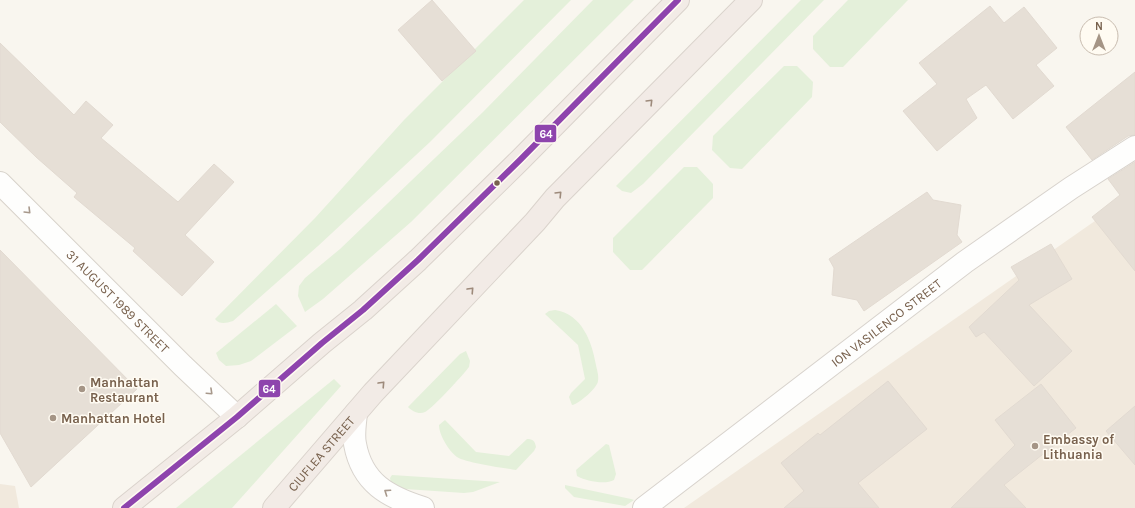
<svg xmlns="http://www.w3.org/2000/svg" width="1135" height="508" viewBox="0 0 1135 508" font-family="Karla,sans-serif">
<style>
.residential{fill:#f1e9dd}
.green{fill:#e4f0da}
.building{fill:#e6dfd6;stroke:#e2dad1}
.lines{fill:none;stroke-linecap:round;stroke-linejoin:round}
.street-casing{stroke:#d8d3cd;stroke-width:24}
.secondary-casing{stroke:#d7d2ca;stroke-width:24}
.highway-casing{stroke:#dad3cc;stroke-width:24}
.street{stroke:#fefefd;stroke-width:22}
.secondary{stroke:#fefefd;stroke-width:22}
.highway{stroke:#f2ebe6;stroke-width:22}
.bus-1-casing{stroke:#fffbf2;stroke-width:9}
.bus-1{stroke:#8e44ad;stroke-width:6}
.oneway{stroke:#9d8a7b}
.oneway2{stroke:#a7988b}
.bus-dot{fill:#78614d;stroke:#fffbf2;stroke-width:1.5}
.poi-dot{fill:#a59586;stroke:#fffbf2;stroke-width:1.5}
.labels{text-anchor:middle;stroke-width:3;stroke-linejoin:round;paint-order:stroke}
.street-label{font-size:13px;fill:#78614d;stroke:#fffbf2}
.poi-label{font-size:13px;font-weight:bold;fill:#78614d;stroke:#fffbf2;text-anchor:start}
.line-badge{stroke:#fffbf2;stroke-width:1.5}
.badge-label{font-size:11px;text-anchor:middle;font-weight:bold;fill:#fff}
</style>
<rect width="100%" height="100%" fill="#f9f6ef"/>
<g class="residential">
<path d="M1135,193V508H684Z"/>
<path d="M0,484L15,486L19,508H0Z"/>
</g>
<g class="green">
<path d="M524,0H571L430,142L318,246L233,321C226,323 220,325 215,319L315,218L404,120Z"/>
<path d="M593,0H634L411,222L323,299L305,312L298,296L299,286L305,278L340,249L483,112Z"/>
<path d="M801,0H824L643,184L631,193L622,191L616,186Z"/>
<path d="M848,0H908L843,67H830L813,49V36Z"/>
<path d="M784,66H797L813,82L812,97L742,169L730,168L712,150L713,136Z"/>
<path d="M684,167H697L713,184V198L642,270H630L613,252V238Z"/>
<path d="M276,304L297,326L251,361L239,365L226,366L219,360L216,353Z"/>
<path d="M555,310C582,314 592,342 596,365C597,370 599,376 598,381C598,387 579,404 572,405L569,397L571,393L585,379L578,345L545,314L549,311Z"/>
<path d="M466,351L470,361L469,367C463,375 431,410 425,412C419,415 412,411 408,407L460,354Z"/>
<path d="M334,379L341,386L232,508H176Z"/>
<path d="M445,420L476,452L509,456L527,439C533,439 535,441 536,447L534,451L516,470C504,468 466,463 457,457C449,451 439,435 439,425Z"/>
<path d="M606,444L609,445L616,474L614,480C605,485 586,481 577,476L576,470Z"/>
<path d="M392,475L500,482L473,492L464,493L405,489L391,483L390,478Z"/>
<path d="M565,485L631,499L634,500L625,506L574,497L565,488Z"/>
</g>
<g class="building">
<path d="M432,0L476,51L442,81L398,30Z"/>
<path d="M990,6L1004,23L1024,7L1057,48L1036,65L1054,86L1013,119L986,85L966,99L977,118L937,151L903,111L937,84L919,63Z"/>
<path d="M0,43L74,115L86,101L113,125L101,138L178,202L214,164L234,182L185,235L214,262L182,296L133,251L135,248L74,197L77,193L36,157L0,122Z"/>
<path d="M1135,72V135L1128,136L1092,160L1066,127Z"/>
<path d="M1135,162V271L1092,217L1120,195L1108,179Z"/>
<path d="M927,192L933,200L961,205L957,235L962,242L864,311L857,300L832,295L834,268L829,259Z"/>
<path d="M1051,244L1072,279L1029,305L1072,351L1034,386L984,332L976,337L969,327L1019,280L1011,267Z"/>
<path d="M0,250L137,389L31,487L0,433Z"/>
<path d="M888,381L927,429L858,483L879,508H784L804,491L781,463L818,433L820,435Z"/>
<path d="M1041,384L1076,428L1004,485L1026,508H951L1015,445L995,420Z"/>
<path d="M1135,406V465L1106,431Z"/>
</g>
<g class="lines">
<defs>
<g id="street">
<path d="M356,413C355,423 353,435 355,444C362,483 388,497 423,508"/>
<path id="s1" d="M644,508L965,262L1071,188L1135,147"/>
</g>
<g id="secondary">
<path id="s2" d="M0,183L183,366L237,417"/>
</g>
<g id="highway">
<path d="M124,508L237,417L322,343L363,310L418,260L520,160L678,0"/>
<path id="s3" d="M274,508L373,393L535,222L555,198L751,0"/>
</g>
</defs>
<use href="#street" class="street-casing"/>
<use href="#secondary" class="secondary-casing"/>
<use href="#highway" class="highway-casing"/>
<use href="#street" class="street"/>
<use href="#secondary" class="secondary"/>
<use href="#highway" class="highway"/>
<defs>
<path id="bus-1" d="M124,508L237,417L322,343L363,310L418,260L520,160L678,0"/>
</defs>
<use href="#bus-1" class="bus-1-casing"/>
<use href="#bus-1" class="bus-1"/>
</g>
<defs><path id="oneway-chevron" d="M-2-3.5L2.5 0L-2 3.5" fill="none" stroke-width="1.6" stroke-linecap="round" stroke-linejoin="round"/></defs>
<g class="oneway">
<use href="#oneway-chevron" transform="translate(650 102) rotate(-45)"/>
<use href="#oneway-chevron" transform="translate(559 194) rotate(-46)"/>
<use href="#oneway-chevron" transform="translate(471 290) rotate(-47)"/>
<use href="#oneway-chevron" transform="translate(382 384) rotate(-47)"/>
</g>
<g class="oneway2">
<use href="#oneway-chevron" transform="translate(28 211) rotate(45)"/>
<use href="#oneway-chevron" transform="translate(210 392) rotate(43)"/>
<use href="#oneway-chevron" transform="translate(387 492) rotate(-146)"/>
</g>
<circle class="bus-dot" cx="497" cy="183" r="3.5"/>
<g class="poi-dot">
<circle cx="82" cy="389" r="4"/>
<circle cx="53" cy="418" r="4"/>
<circle cx="1035" cy="446" r="4"/>
</g>
<g class="labels">
<g class="street-label">
<text dy="5" stroke="none"><textPath href="#s2" startOffset="167">31 AUGUST 1989 STREET</textPath></text>
<text dy="5" stroke="none"><textPath href="#s1" startOffset="305">ION VASILENCO STREET</textPath></text>
<text dy="5" stroke="none"><textPath href="#s3" startOffset="72">CIUFLEA STREET</textPath></text>
</g>
<g class="poi-label">
<text x="90" y="387">Manhattan<tspan x="90" dy="15">Restaurant</tspan></text>
<text x="61" y="423">Manhattan Hotel</text>
<text x="1043" y="444">Embassy of<tspan x="1043" dy="15">Lithuania</tspan></text>
</g>
</g>
<g class="line-badge">
<rect x="534" y="124" width="23" height="19" rx="4" fill="#8e44ad"/>
<rect x="258" y="379" width="23" height="19" rx="4" fill="#8e44ad"/>
</g>
<g class="badge-label">
<text x="546" y="138">64</text>
<text x="269" y="393">64</text>
</g>
<g transform="translate(1099 36)"><circle r="19" fill="#fffbf2" stroke="#c9bdb0"/>
<path d="M0-3L7 15L0 10L-7 15Z" fill="#a59586"/>
<text y="-6" font-size="11" font-weight="bold" text-anchor="middle" fill="#78614d">N</text>
</g>
</svg>
